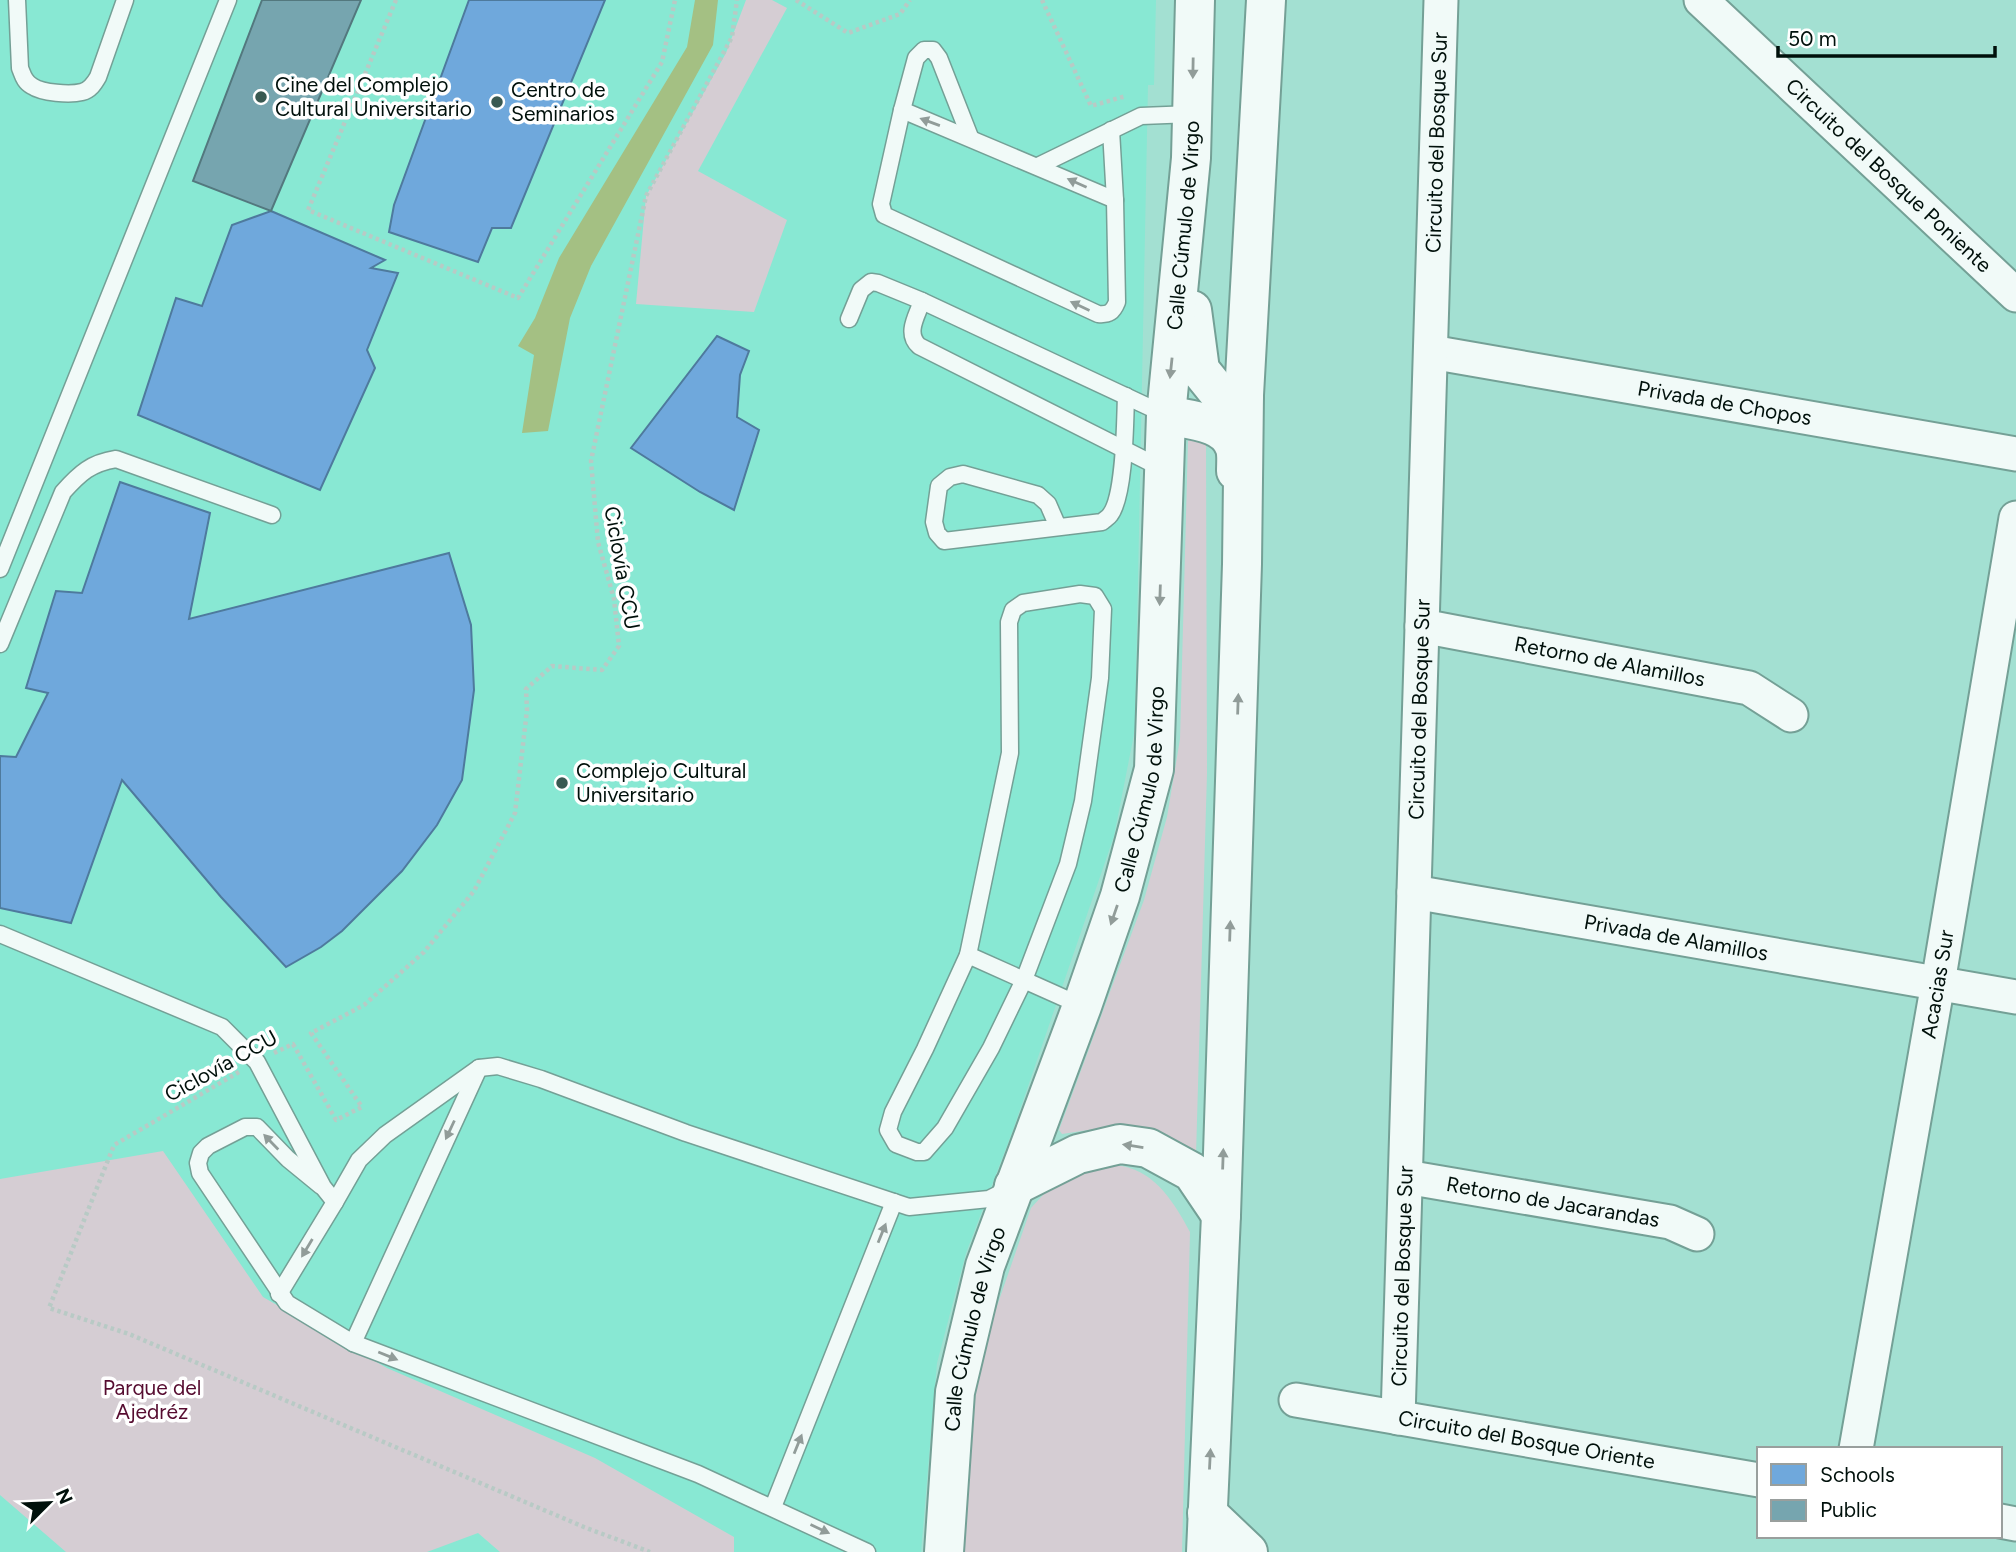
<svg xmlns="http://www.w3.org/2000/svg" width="2016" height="1552" viewBox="0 0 2016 1552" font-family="Figtree,sans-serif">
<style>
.built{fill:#88e8d3}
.green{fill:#d5cdd3}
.water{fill:#a4c083}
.schools{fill:#6fa8dc;stroke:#4e7a9d;stroke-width:2}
.public{fill:#76a5af;stroke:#53787e;stroke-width:2}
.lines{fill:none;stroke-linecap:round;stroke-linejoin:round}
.lane-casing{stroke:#74a096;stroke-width:19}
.street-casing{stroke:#74a096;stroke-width:37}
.secondary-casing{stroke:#74a096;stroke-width:42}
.path{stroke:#b8cac5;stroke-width:4.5;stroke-dasharray:3.5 3.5;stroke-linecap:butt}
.lane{stroke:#f1faf8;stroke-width:16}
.street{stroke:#f1faf8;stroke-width:33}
.secondary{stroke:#f1faf8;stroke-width:38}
.oneway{fill:#919c99}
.poi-dot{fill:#395951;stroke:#fff;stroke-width:2.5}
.labels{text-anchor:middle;stroke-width:7;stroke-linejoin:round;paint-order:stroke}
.poi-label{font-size:21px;fill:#00100b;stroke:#fff;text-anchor:start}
.street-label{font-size:21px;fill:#00100b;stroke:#fff}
.park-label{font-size:21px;fill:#560c30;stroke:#fff}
</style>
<rect width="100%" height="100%" fill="#a3e0d2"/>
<path class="built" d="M0,0H1156L1154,85H1148L1135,729L1114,836L1013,1130L966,1253L937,1363L921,1552H0Z"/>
<g class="green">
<path d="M746,0H772L787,8L698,171L787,220L754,312L636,304L646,196L726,53Z"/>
<path d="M1192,436L1206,441L1207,773L1196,1155L1108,1127L1062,1134L1059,1130L1144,900L1167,817L1180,739L1188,441Z"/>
<path d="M163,1151L263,1297L387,1368L595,1458L734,1537V1552H500L478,1533L427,1552H66L0,1495V1179Z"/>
<path d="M1088,1165C1099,1165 1111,1164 1122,1166C1156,1172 1175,1204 1190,1232L1182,1552H964L969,1426L987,1335L1031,1208L1053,1184Z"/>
</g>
<path class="water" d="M695,0H718L713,45L591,266L570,318L548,431L522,433L534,355L518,346L535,318L559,258L687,47Z"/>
<g class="schools">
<path d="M469,0H605L511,228H492L478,262L389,232L394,205Z"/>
<path d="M271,211L385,260L371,268L398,273L367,350L375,368L320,490L138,415L176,298L202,306L232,225Z"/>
<path d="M717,336L749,351L740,375L737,417L759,430L734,510L700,492L631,448Z"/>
<path d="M120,482L210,513L189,619L449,553L471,625L474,690L462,780L437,825L402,871L342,931L321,947L286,967L221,897L122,780L71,923L0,908V756L16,757L48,693L26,688L56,591L82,593Z"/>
</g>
<path class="public" d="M262,0H361L271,211L193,181Z"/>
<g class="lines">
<defs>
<g id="lane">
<path d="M17,0L20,68C23,75 24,82 32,86C42,93 70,95 82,92C90,90 94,84 98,77L125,0"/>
<path d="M902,110L1115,200"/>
<path d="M970,137L939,58L933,50H924L916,58L902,110L881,204L884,215L1098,314C1109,315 1113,312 1117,302L1115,200L1111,130"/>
<path d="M1038,166L1141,116L1192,114"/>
<path d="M922,301C917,316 905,333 919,346L1163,469"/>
<path d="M849,319L861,290L871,282L878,283L922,301L1166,415"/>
<path d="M1058,527L1048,504L1038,495L963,474L950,477L939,486L934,522L937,533L944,541L1102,522C1105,519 1108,518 1110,515C1125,496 1125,421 1126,396"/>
<path d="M0,569L228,0"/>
<path d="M1080,594L1095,596L1103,609L1100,678L1083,801L1068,864L1024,980L991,1048L945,1128L924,1152H917L896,1144L888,1130L893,1112L925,1049L968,955L1010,753L1009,622L1013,610L1023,603Z"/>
<path d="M0,644L63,492C80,473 91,463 116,459L272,515"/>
<path d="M0,934L222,1027L257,1062L323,1187L335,1202L359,1160L385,1135L479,1068L498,1066L541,1079L686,1133L909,1207L989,1199L1009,1189"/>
<path d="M968,955L1082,1006"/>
<path d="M321,1186L288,1159L257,1127H245L208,1146L201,1153L198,1163L200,1173L287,1303L353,1343L698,1474L867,1552"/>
<path d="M279,1294L335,1202"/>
<path d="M353,1343L479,1068"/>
<path d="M773,1507L894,1202"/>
</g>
<g id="street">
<path id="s1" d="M1701,0L2016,295"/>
<path id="s2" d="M1431,352L2016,454"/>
<path id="s3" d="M1422,626L1749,688L1791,715"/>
<path id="s4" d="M1414,892L2016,997"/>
<path id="s5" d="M1406,1177L1670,1222L1697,1234"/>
<path id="s6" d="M1296,1400L1759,1480"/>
<path id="s7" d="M1398,1418L1441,0"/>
<path id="s8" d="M1856,1449L1938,983L2016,518"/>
<path d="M2000,1521L2016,1524"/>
</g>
<g id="secondary">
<path d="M1192,310L1200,370L1217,391L1244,395"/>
<path d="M1166,415C1189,420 1227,421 1235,448C1237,455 1236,464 1236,471"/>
<path d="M1014,1186L1078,1154L1120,1144L1148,1148L1192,1172L1221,1215"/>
<path d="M1207,1513L1248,1552"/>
<path id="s9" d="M944,1552L955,1392L985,1266L1082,1006L1120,896L1154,769L1166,415L1191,158L1195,0"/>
<path d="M1206,1552L1221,1215L1242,564L1244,395L1266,0"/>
</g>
</defs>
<use href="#lane" class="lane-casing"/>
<use href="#street" class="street-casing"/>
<use href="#secondary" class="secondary-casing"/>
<g class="path">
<path d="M396,0L308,210L518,298L662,62L675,0"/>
<path d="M796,0L848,33L900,14L910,0"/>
<path d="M1042,0L1091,106L1126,96"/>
<path d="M274,1053L293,1044L336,1120L362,1107L311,1033L364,1005L424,952L474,891L515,813L527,710L526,689L552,666L602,670L619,646L614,599L598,542L591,461L646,196L732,37L737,0"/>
<path d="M239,1072L114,1145L49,1308L129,1334L584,1527L650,1552"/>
</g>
<use href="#lane" class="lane"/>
<use href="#street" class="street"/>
<use href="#secondary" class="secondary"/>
</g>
<defs><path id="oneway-solid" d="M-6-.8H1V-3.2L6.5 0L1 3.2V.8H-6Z" transform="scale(1.75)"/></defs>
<g class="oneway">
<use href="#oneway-solid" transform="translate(1193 68) rotate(91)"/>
<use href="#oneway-solid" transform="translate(930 122) rotate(-160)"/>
<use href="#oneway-solid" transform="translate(1077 183) rotate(-156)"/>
<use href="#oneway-solid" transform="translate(1080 306) rotate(-155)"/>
<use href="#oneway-solid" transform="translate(1171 368) rotate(96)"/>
<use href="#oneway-solid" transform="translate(1160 595) rotate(92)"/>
<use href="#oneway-solid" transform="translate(1238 704) rotate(-88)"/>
<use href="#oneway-solid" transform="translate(1114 915) rotate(109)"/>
<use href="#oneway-solid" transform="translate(1230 931) rotate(-88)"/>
<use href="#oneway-solid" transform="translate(450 1130) rotate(115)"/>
<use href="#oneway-solid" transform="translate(271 1142) rotate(-134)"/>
<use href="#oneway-solid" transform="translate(1133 1146) rotate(-171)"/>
<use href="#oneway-solid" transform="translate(1223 1159) rotate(-88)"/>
<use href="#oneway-solid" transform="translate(882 1233) rotate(-68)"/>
<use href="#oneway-solid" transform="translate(307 1248) rotate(121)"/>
<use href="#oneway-solid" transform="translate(388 1356) rotate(22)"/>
<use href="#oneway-solid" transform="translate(798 1444) rotate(-68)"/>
<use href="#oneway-solid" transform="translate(1210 1459) rotate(-87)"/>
<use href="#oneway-solid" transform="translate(820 1529) rotate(25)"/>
</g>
<g class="poi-dot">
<circle cx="261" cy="97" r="7"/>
<circle cx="497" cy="102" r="7"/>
<circle cx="562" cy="783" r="7"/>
</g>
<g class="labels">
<g class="poi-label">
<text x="275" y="92">Cine del Complejo<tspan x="275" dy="24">Cultural Universitario</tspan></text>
<text x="511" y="97">Centro de<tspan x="511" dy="24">Seminarios</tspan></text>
<text x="576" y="778">Complejo Cultural<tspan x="576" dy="24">Universitario</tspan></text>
</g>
<g class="street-label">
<text dy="7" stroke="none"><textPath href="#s7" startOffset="1276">Circuito del Bosque Sur</textPath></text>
<text dy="7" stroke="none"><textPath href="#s1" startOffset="257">Circuito del Bosque Poniente</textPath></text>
<text dy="7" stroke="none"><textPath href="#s9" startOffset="1360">Calle Cúmulo de Virgo</textPath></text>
<text dy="7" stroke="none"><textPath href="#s2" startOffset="298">Privada de Chopos</textPath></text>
<text transform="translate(622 568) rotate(80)" y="7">Ciclovía CCU</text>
<text dy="7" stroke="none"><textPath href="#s3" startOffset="191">Retorno de Alamillos</textPath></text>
<text dy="7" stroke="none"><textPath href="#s7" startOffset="709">Circuito del Bosque Sur</textPath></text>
<text dy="7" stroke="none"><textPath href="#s9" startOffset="793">Calle Cúmulo de Virgo</textPath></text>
<text dy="7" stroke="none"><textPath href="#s4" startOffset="266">Privada de Alamillos</textPath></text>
<text dy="7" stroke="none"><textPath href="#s8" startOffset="472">Acacias Sur</textPath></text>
<text transform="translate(221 1066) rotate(-29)" y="7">Ciclovía CCU</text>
<text dy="7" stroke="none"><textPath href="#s5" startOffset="149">Retorno de Jacarandas</textPath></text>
<text dy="7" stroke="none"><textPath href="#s7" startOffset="142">Circuito del Bosque Sur</textPath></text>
<text dy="7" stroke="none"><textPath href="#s9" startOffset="226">Calle Cúmulo de Virgo</textPath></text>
<text dy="7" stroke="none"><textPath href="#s6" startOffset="234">Circuito del Bosque Oriente</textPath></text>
</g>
<g class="park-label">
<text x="152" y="1395">Parque del<tspan x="152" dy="24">Ajedréz</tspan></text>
</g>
</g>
<rect x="1757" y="1447" width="245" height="91" fill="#ffffff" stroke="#999f9d" stroke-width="2"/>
<rect x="1771" y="1464" width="35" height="21" fill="#6fa8dc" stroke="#999f9d" stroke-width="2"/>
<text x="1820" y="1482" font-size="21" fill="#00100b">Schools</text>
<rect x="1771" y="1500" width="35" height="21" fill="#76a5af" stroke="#999f9d" stroke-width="2"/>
<text x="1820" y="1517" font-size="21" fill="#00100b">Public</text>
<g transform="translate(49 1503) rotate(66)" stroke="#ffffff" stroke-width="5" paint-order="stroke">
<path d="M0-5L12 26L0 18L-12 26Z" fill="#00100b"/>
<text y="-10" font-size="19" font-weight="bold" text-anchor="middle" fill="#00100b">N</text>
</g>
<path d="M1778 46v10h217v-10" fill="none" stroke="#00100b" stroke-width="3.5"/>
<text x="1788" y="46" font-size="21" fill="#00100b" stroke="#ffffff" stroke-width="5" paint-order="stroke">50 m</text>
</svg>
